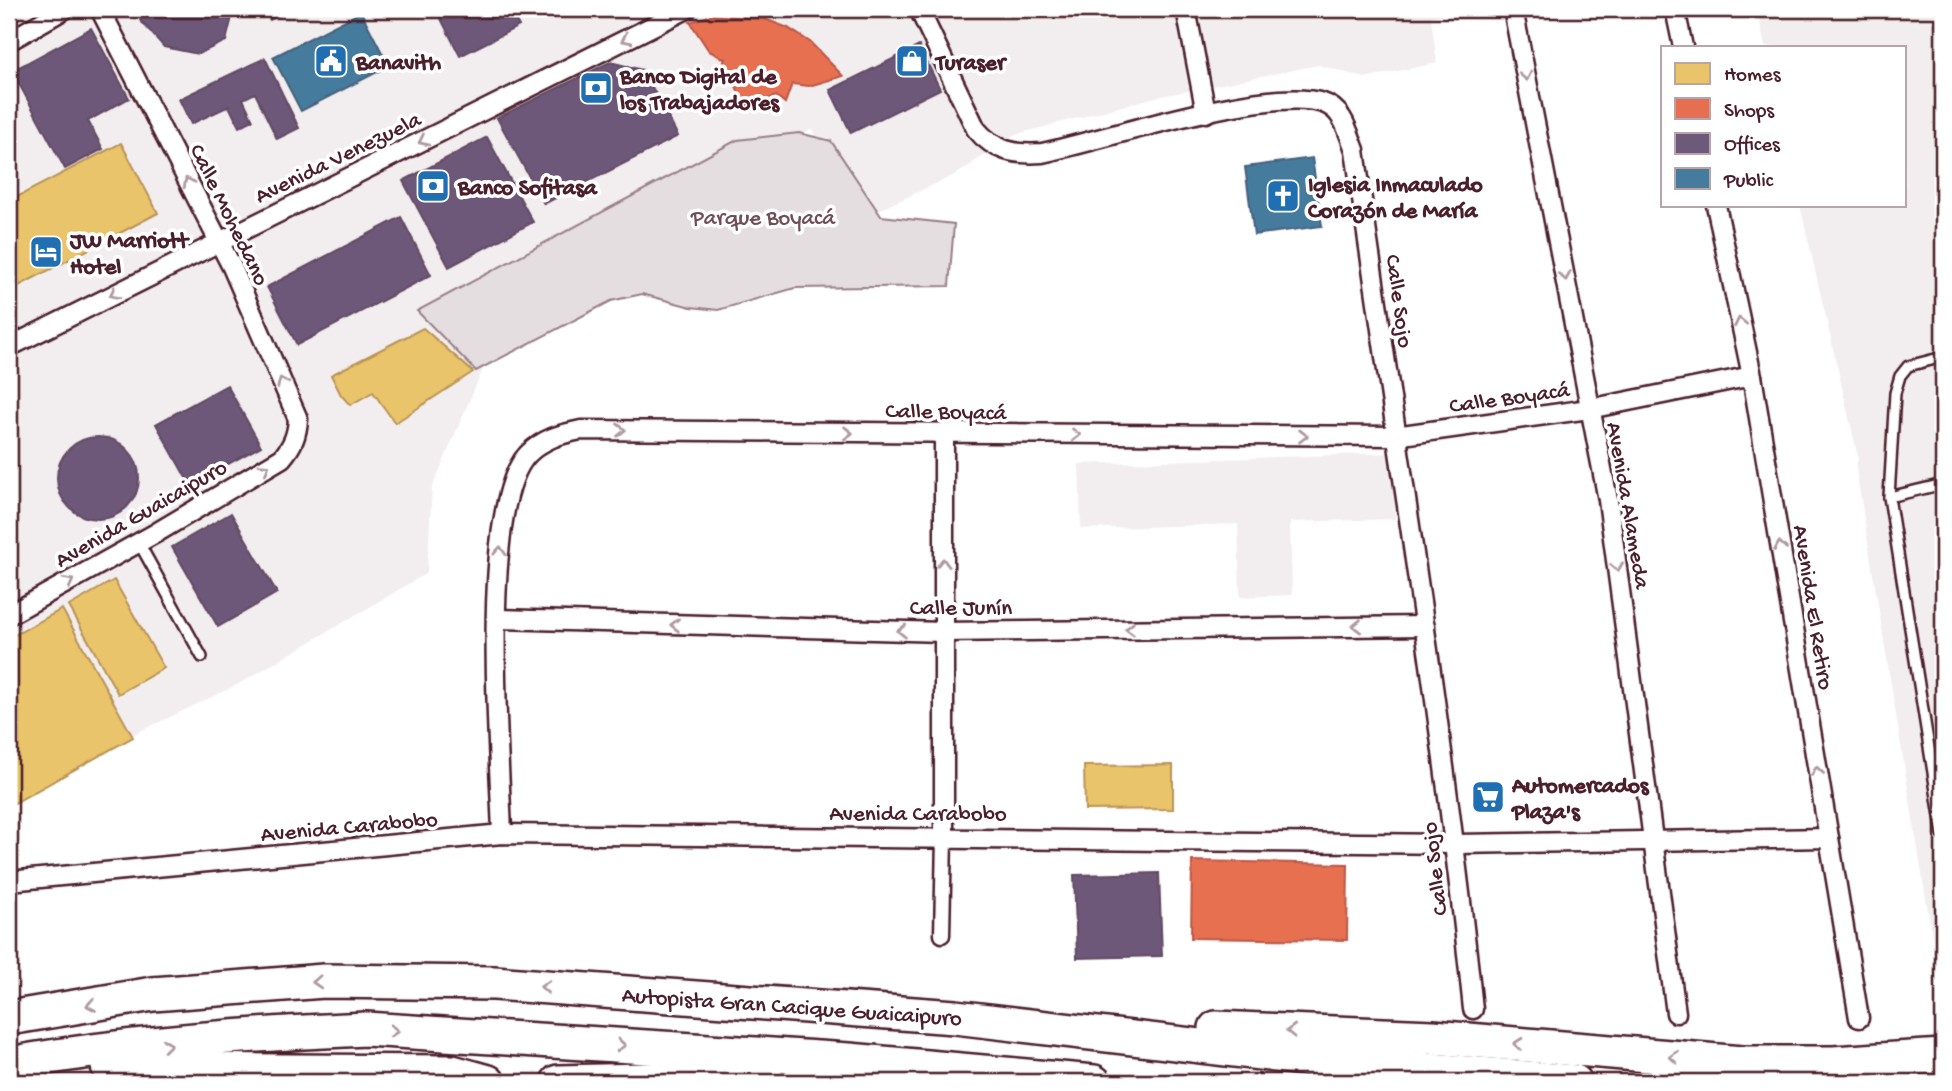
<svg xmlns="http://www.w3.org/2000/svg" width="1952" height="1091" viewBox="0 0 1952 1091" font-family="'Gochi Hand',sans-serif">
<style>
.built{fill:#f2eeef}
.green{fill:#e5dee0;stroke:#987e86;stroke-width:2}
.homes{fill:#e9c46a;stroke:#b99257;stroke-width:2}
.shops{fill:#e76f51;stroke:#b85746;stroke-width:2}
.offices{fill:#6d597a;stroke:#624862;stroke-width:2}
.public{fill:#457b9d;stroke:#465f7b;stroke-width:2}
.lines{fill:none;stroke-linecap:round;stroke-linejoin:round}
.service-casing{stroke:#4a1f2b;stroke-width:14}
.pedestrian-casing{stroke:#4a1f2b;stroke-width:19}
.minor-casing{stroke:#4a1f2b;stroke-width:23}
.motorway-casing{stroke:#4a1f2b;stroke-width:38}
.service{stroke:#fff;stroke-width:9}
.pedestrian{stroke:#fff;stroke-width:14}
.minor{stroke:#fff;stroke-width:18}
.motorway{stroke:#fff;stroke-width:33}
.oneway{stroke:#ae9aa0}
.labels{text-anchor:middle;stroke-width:7;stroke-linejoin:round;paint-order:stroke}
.poi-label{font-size:23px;font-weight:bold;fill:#4a1f2b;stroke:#fff;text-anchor:start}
.street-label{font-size:23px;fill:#4a1f2b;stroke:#fff}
.park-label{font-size:23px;fill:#714f58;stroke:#fff}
</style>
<rect width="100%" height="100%" fill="#fff"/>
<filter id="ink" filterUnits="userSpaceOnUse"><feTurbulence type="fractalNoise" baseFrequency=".0143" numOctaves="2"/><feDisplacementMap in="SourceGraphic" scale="14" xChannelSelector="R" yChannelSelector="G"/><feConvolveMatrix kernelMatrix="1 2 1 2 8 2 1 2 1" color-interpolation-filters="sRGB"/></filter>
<g filter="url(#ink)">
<g class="built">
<path d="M9,9H1468L1431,17L1437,63L1365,78L1318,65L1152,98L1014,135L957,174L857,220L812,129L449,301L483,369L432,488L427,573L237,685L9,794Z"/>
<path d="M1757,9H1943V1004L1856,469L1858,457L1800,205H1905V47H1765Z"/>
<path d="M1393,453L1395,519L1290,522L1292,595L1240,597L1238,524L1081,529L1079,464Z"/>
</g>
<path class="green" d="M799,133L831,141L881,216L954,224L949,286L795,288L718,310L691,307L642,294L611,301L476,371L417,311L737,140Z"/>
<g class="homes">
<path d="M121,143L158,213L9,291V201Z"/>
<path d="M423,328L473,372L395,423L373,392L350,405L341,395L331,375Z"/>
<path d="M114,580L164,668L118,694L69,606Z"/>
<path d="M62,609L133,737L9,806V638Z"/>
<path d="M1173,765V809L1085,810L1084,766Z"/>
</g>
<g class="shops">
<path d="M712,15L765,19L788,28L810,42L843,76L809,86L792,84L785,103L776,96L745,109L733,78L719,75L725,59L709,51L690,22Z"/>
<path d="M1192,861L1348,864L1347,940L1191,938Z"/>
</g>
<g class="offices">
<path d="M144,9H234L226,41L198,54L164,47L140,20Z"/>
<path d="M264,9H291L270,20Z"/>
<path d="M436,9H535L515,19L519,26L460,56Z"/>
<path d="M91,28L129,98L88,121L103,149L65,169L12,71Z"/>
<path d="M919,46L940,89L851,133L830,90Z"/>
<path d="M265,58L299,128L277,139L255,93L243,99L253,120L239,127L229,106L191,124L179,99Z"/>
<path d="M610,62L643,70L678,136L544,204L497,118Z"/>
<path d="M487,137L533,222L449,267L403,181Z"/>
<path d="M401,217L431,275L297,345L267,287Z"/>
<path d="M227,385L261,446L190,485L156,424Z"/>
<circle cx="98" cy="478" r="41"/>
<path d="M231,513L277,593L218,627L172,547Z"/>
<path d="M1159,873L1162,956L1077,958L1074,875Z"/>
</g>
<g class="public">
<path d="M361,12L389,66L301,111L273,57Z"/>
<path d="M1312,158L1322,226L1254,235L1245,167Z"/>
</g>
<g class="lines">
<defs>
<g id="service">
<path d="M1943,357L1908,366L1900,376L1895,393L1889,497L1943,835"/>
<path d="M1889,497L1943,484"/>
<path d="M139,543L202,657"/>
</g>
<path id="pedestrian" d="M942,935L944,837"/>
<g id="minor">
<path d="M919,9L976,129C994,151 1015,155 1042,153C1105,140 1267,85 1323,103C1343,109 1348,132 1355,150C1395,436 1443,721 1473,1009"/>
<path d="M1186,9L1206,113"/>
<path d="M1513,9L1608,500L1676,1013"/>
<path d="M1675,9L1683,47"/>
<path d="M9,41L65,9"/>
<path d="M1716,205L1752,376L1859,1018"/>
<path d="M9,347L687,9"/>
<path d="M9,615L156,533L282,458C293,445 297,435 298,419L232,267L100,9"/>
<path d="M497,619L942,632L1425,626"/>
<path d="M502,834C500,758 478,505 528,454C543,439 560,434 581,430L1395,436L1589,409L1752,376"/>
<path d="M944,837V435"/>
<path d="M9,881L502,834L1456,844L1829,838"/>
</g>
<g id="motorway">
<path d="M9,1018L153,994L324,981L494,983L955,1017L1335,1062L1575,1082"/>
<path d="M1216,1028L1433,1037L1742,1063H1833L1943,1056"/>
<path d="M9,1064C123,1043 249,1034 366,1029L849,1060L1094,1082"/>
<path d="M108,1066L130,1070L452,1072L488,1082"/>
<path d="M558,1082L689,1079L765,1069"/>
</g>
</defs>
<use href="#service" class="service-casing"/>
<use href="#pedestrian" class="pedestrian-casing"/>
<use href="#minor" class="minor-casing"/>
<use href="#motorway" class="motorway-casing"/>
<use href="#service" class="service"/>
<use href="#pedestrian" class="pedestrian"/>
<use href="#minor" class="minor"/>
<use href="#motorway" class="motorway"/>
</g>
<defs><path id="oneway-chevron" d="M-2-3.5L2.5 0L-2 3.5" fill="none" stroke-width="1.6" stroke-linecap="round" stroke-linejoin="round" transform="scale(1.75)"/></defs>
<g class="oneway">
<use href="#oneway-chevron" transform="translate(626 39) rotate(154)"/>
<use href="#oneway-chevron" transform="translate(1526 76) rotate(79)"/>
<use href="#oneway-chevron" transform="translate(423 141) rotate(154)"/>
<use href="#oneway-chevron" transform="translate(188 182) rotate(-117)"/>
<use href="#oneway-chevron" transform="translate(1565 276) rotate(80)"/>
<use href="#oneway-chevron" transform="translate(114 294) rotate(153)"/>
<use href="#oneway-chevron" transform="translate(1740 322) rotate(-102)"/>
<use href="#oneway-chevron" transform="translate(282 382) rotate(-114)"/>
<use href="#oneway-chevron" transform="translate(621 430)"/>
<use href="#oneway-chevron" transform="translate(848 433) rotate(1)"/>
<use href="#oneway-chevron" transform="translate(1076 435)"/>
<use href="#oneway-chevron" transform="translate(1303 436)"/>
<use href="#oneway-chevron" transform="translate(265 468) rotate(-31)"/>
<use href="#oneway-chevron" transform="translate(1780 546) rotate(-99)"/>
<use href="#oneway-chevron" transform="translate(500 551) rotate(-87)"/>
<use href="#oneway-chevron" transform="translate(943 563) rotate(-89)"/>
<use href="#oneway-chevron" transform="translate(1617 567) rotate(82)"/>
<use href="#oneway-chevron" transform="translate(69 582) rotate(-29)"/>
<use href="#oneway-chevron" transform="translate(675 625) rotate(-179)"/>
<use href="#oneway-chevron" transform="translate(1357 626) rotate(179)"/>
<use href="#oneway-chevron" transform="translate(1130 629) rotate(179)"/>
<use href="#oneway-chevron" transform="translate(902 631) rotate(-179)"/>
<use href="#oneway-chevron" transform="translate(1817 771) rotate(-99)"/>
<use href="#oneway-chevron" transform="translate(317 982) rotate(177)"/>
<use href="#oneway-chevron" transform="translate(545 987) rotate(-176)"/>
<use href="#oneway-chevron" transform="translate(91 1005) rotate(170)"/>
<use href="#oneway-chevron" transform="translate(394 1031) rotate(3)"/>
<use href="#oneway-chevron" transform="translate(1291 1031) rotate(-178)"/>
<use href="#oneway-chevron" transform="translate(1518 1044) rotate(-175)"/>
<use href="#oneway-chevron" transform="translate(167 1045) rotate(-6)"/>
<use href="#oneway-chevron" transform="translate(621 1045) rotate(4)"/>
<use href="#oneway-chevron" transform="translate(1674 1057) rotate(-175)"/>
</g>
</g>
<defs>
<symbol id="civic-square" viewBox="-11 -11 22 22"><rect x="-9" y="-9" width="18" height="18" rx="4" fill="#1f6fb2" stroke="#fff"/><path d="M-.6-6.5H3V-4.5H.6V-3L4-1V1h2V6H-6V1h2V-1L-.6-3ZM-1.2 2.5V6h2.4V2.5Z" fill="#fff"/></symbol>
<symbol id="shop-square" viewBox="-11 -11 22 22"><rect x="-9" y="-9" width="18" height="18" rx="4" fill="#1f6fb2" stroke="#fff"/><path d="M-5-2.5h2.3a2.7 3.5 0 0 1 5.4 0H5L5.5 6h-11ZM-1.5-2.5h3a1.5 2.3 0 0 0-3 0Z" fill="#fff"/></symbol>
<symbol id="bank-square" viewBox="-11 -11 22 22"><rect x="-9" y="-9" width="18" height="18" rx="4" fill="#1f6fb2" stroke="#fff"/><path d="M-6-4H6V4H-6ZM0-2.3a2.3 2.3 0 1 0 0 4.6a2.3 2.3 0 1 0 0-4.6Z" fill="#fff"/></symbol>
<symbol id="church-square" viewBox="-11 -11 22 22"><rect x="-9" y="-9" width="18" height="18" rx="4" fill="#1f6fb2" stroke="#fff"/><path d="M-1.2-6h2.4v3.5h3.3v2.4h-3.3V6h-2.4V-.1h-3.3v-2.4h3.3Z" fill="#fff"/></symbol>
<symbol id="hotel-square" viewBox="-11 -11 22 22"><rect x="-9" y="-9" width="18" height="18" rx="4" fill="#1f6fb2" stroke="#fff"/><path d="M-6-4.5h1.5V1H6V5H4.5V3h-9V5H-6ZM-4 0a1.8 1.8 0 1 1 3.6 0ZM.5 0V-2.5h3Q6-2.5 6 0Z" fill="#fff"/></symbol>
<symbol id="supermarket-square" viewBox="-11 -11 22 22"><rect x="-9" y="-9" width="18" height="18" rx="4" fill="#1f6fb2" stroke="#fff"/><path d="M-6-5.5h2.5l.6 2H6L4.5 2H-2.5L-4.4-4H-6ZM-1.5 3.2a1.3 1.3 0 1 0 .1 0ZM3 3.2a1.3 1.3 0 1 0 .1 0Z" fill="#fff"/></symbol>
</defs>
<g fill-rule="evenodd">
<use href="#civic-square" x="312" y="42" width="38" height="38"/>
<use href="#shop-square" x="893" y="42" width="38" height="38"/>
<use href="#bank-square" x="577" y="69" width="38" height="38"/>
<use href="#bank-square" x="414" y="167" width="38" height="38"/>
<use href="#church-square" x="1264" y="177" width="38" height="38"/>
<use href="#hotel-square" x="27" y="233" width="38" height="38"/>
<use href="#supermarket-square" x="1469" y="778" width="38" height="38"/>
</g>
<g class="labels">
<g class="poi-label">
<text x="356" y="69">Banavith</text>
<text x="936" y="69">Turaser</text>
<text x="620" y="83">Banco Digital de<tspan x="620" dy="26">los Trabajadores</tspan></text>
<text x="1308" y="191">Iglesia Inmaculado<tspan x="1308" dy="26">Corazón de María</tspan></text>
<text x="458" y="194">Banco Sofitasa</text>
<text x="70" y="247">JW Marriott<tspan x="70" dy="26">Hotel</tspan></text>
<text x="1512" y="792">Automercados<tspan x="1512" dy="26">Plaza's</tspan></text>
</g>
<g class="street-label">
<text transform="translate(337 156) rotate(-26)" y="8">Avenida Venezuela</text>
<text transform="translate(231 214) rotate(64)" y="8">Calle Mohedano</text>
<text transform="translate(1401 301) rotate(82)" y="8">Calle Sojo</text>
<text transform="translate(1509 396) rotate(-8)" y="8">Calle Boyacá</text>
<text transform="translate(946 410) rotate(1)" y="8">Calle Boyacá</text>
<text transform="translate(1630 505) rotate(80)" y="8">Avenida Alameda</text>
<text transform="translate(140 512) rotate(-30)" y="8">Avenida Guaicaipuro</text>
<text x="961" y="614">Calle Junín</text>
<text transform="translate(1815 607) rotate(81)" y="8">Avenida El Retiro</text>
<text x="918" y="820">Avenida Carabobo</text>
<text transform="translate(349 825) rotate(-5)" y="8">Avenida Carabobo</text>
<text transform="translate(1433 869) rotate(-97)" y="8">Calle Sojo</text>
<text transform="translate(792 1005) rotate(4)" y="8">Autopista Gran Cacique Guaicaipuro</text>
</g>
<g class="park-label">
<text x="763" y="224">Parque Boyacá</text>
</g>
</g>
<rect width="1952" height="1091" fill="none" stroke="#fff" stroke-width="35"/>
<rect x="18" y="18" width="1917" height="1056" fill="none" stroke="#4a1f2b" stroke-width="2.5" filter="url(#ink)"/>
<rect x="1661" y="46" width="245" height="161" fill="#ffffff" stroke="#b7a5aa" stroke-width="2"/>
<rect x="1675" y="63" width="35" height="21" fill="#e9c46a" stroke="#b7a5aa" stroke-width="2"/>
<text x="1724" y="80" font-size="21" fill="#4a1f2b">Homes</text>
<rect x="1675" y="98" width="35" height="21" fill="#e76f51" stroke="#b7a5aa" stroke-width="2"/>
<text x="1724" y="116" font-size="21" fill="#4a1f2b">Shops</text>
<rect x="1675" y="133" width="35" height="21" fill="#6d597a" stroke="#b7a5aa" stroke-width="2"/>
<text x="1724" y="150" font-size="21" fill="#4a1f2b">Offices</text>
<rect x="1675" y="168" width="35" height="21" fill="#457b9d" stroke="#b7a5aa" stroke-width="2"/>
<text x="1724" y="186" font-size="21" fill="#4a1f2b">Public</text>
</svg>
